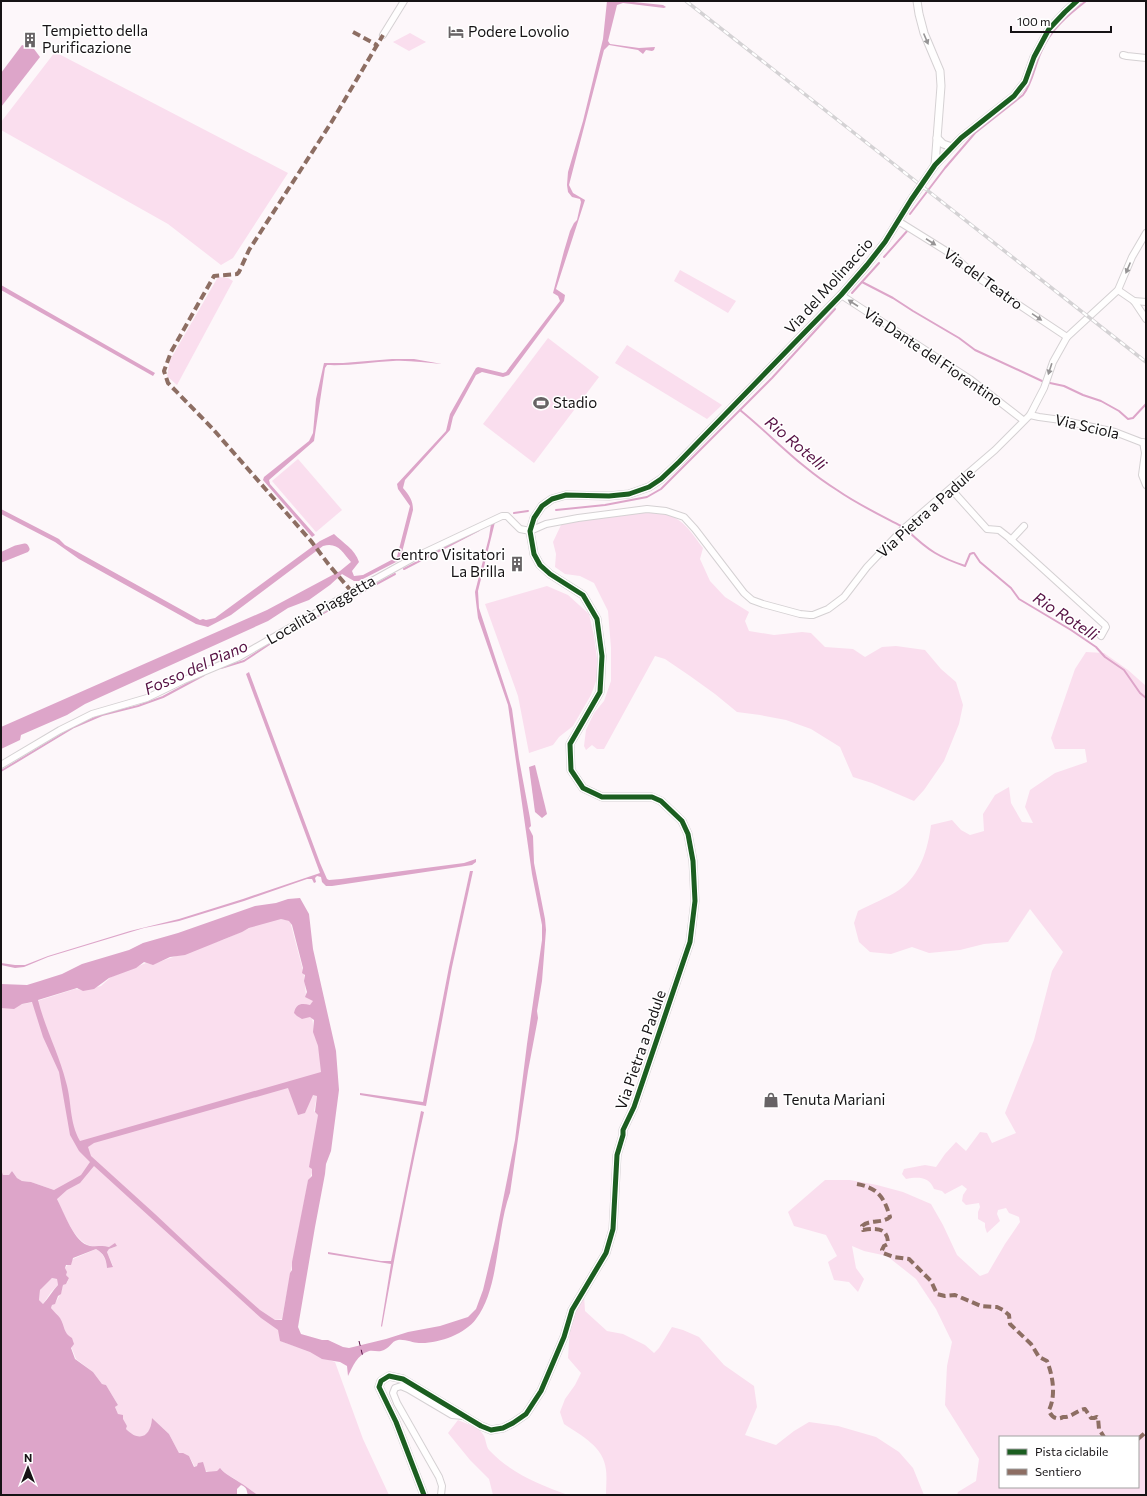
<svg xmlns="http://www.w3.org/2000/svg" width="1147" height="1496" viewBox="0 0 1147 1496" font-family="Commissioner,sans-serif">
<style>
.green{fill:#fadeee;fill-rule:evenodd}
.water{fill:#dda5c9;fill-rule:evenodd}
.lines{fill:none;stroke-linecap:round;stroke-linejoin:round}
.stream{stroke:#dda5c9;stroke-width:2}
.canal{stroke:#dda5c9;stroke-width:7}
.ferry{stroke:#561043;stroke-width:1;stroke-dasharray:5 4;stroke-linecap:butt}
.minor-casing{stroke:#d5d1d3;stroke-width:8}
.tertiary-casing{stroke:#d5d1d3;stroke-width:9}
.minor{stroke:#fffefe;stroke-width:6}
.tertiary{stroke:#fffefe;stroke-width:7}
.rail-casing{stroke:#d4d2d4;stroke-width:3.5}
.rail{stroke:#fff;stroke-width:2;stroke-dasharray:6;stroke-linecap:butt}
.quiet{stroke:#8d6e63;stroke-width:4;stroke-dasharray:8 4;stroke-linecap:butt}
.cycleway-casing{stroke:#fff;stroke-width:8}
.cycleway{stroke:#1b5e20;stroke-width:5}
.oneway{fill:#969495}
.labels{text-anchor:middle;stroke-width:3;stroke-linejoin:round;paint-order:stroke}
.poi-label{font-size:15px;fill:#161315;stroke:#fff;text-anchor:start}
.street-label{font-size:15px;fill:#161315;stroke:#fff}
.water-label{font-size:16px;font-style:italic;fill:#561043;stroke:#fff}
</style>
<rect width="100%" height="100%" fill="#fdf7fa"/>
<g class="green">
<path d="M410,33L426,42L409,51L393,42Z"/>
<path d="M55,52L288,173L233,258L221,265L168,224L1,130V122Z"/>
<path d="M680,270L736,301L728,313L674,281Z"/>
<path d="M218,277L228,278L233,281L177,385L167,376L170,360Z"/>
<path d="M548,338L599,377L534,463L483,424Z"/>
<path d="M627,345L722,405L707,419L615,363Z"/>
<path d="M298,459L342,510L316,532L272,481Z"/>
<path d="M653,510C683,518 685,524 703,548L700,559L710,581L725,597L749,612L745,621L749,631L774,635L802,632L811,633L825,647L853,649L865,657L882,647L896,646L925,650L941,669L956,682L963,705L959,724L944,761L924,790L914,801L872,783L853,777L840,747L811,729L786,720L760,715L737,712L715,694L690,676L665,659L655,656L604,749H597L592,745L586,750L584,746L586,730L594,713L604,701L611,681V648L608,611L594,583L580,576L565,574L555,567L556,554L553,542L561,525L564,523Z"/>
<path d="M547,586L568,595L589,614L594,636L599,673L591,695L573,726L559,737L553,745L529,753L518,696L485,604Z"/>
<path d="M1086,652L1104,653L1128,670L1146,686V1495H957L958,1492L976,1481L979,1459L945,1405L947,1366L952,1342L936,1309L916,1279L887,1256L864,1251L852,1246L856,1268L864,1279L858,1292L849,1282L834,1280L828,1262L837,1256L826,1235L794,1226L788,1212L825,1180H850L877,1185L903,1192L931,1204L943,1225L957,1255L980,1276L988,1273L1005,1244L1020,1222L1019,1217L1009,1213L1006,1208L998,1210L997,1214L1000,1221L987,1233L985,1227V1223L978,1219V1212L980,1207L979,1203L966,1205L962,1201L963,1195L967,1189L962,1185L945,1194L942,1191L934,1189C929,1176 917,1177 906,1179L902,1174L904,1169L925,1165L936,1167L945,1154L956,1142L966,1151L980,1132L987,1133L992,1143L1016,1133L1005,1113L1034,1040L1052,971L1063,952L1030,909L1008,942L984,944L960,950L929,953L912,947L891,954L870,952L859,942L854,923L858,911C871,904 887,898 899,890C920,876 928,849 931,825L952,820L961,830L970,835L984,831L983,814L995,795L1009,787L1011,803L1022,822L1033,823L1025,807L1030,790L1055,773L1087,762L1085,749H1055L1051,738L1075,669ZM1000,1437H1138V1487H1000Z"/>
<path d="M277,918L290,921L304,974L306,996L314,1000L312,1017L314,1031L321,1057L323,1093L317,1096L314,1111L318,1115C317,1130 317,1172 308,1181L282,1319L275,1320L282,1341C291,1346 299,1347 309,1350C318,1354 325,1359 335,1362L363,1439L389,1495H258C251,1491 246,1486 239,1482C233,1477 226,1475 221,1469C211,1475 206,1472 197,1466L195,1467L189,1456L179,1453L169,1434L152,1418C151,1437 140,1443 126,1429L127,1426L118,1414L115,1407L118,1405L106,1385L102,1384L93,1372L76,1359L67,1336L63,1328L62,1323L51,1308L52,1305C57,1303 62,1291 63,1285L67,1283L69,1278L66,1275L65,1268L73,1259L96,1249C103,1254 106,1258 107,1268L113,1266L107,1252L109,1249L117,1246L113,1245L109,1247C103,1245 97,1247 91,1246C74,1243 59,1205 54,1190L31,1182L22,1181L17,1178L12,1171L10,1175H3L1,1169V1008L34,1002L75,989L85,990L101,986L111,977L146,963L153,964L225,939L263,922Z"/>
<path d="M52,1278L57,1279L58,1285L51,1292L43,1304L39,1300L40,1290Z"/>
<path d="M584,1295L585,1311L607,1331L623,1334L645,1345L654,1353L659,1348L672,1327L683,1330L699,1337L724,1365L754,1386L757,1407L745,1435L776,1445L794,1431L809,1422L838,1426L876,1437L899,1452L913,1468L924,1495H606C606,1487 607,1478 606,1470C604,1447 582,1436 564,1424L560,1412L565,1399L575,1385L581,1373L568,1358L570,1326L576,1308Z"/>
<path d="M458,1420C467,1424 480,1427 484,1436C486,1440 486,1446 489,1450C512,1474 538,1484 568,1495H493L489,1479L470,1460L448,1433Z"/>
</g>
<g class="water">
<path d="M607,1H624L663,5L666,7L664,8L623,3L617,5L608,41L610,44L639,48L655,47L654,50L652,51L646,50L643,54L638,50L609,45L604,50L569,185L573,193L585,200L556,289L565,295L564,301L509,375L503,377L482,372L476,375L453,417L450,430L405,480L403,488C409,495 413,500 413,510L400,560L359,581H354L342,574L330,585L309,600L288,608L268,621L85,704L67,715L21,735L20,740L1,749V727L267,610L340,571L351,562C342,552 338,542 323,546L231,615L208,627L196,624L79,559L55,542L1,514V509L59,539L65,545L200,620L203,619L206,620L215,618L320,541L334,534C343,543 355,549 359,562L352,571L354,576L363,575L397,557L410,506L398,489L397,484L446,431L450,414L476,368L478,367L503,373L506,372L560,301L558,296L553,293L564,251L570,231L574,223L577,220L581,202L580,199L572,197L568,192L567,185L568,172L583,121L603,39Z"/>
<path d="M22,45L34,49L40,57L1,107V73Z"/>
<path d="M1,285L155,373L153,376L1,290Z"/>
<path d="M392,359H414L442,364C426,363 409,360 393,361C371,362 349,366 327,365L325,368L314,441L269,480L270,484L315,535L312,537L263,480L264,477L309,441L313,433L316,399L324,363H343Z"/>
<path d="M495,522L478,591L479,608L512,709L519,759L530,818L531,826L529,828L533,836L534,863L545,919L546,930L542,981L537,1011L538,1018L528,1071L510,1193C496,1230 500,1288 476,1319C465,1334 438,1344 419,1343C413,1343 405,1339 398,1340C391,1341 390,1349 381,1351C377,1352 373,1350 369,1351C357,1355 353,1366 348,1376L347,1366L340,1362L322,1359L310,1352L280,1341L278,1330L261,1318L94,1166L80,1183L67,1190L57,1199C64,1212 74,1243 90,1246C97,1247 103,1245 109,1247L115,1243L117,1246L109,1249L107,1252L113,1267L107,1268C106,1258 104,1254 96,1249L73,1258L71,1265H66L65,1268L67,1272L66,1275L69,1278L66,1284L63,1285L61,1294L58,1296L55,1304L52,1305L51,1308C54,1312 58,1315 60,1318C65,1326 63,1333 72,1338L74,1344L71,1348L75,1359L93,1372L102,1384L106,1385L118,1405L115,1407L118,1414L123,1415V1419L127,1426L126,1429C140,1443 151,1436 152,1418L169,1434L179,1453H183L189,1456L194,1467L197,1466L198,1463L203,1462L206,1472L217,1471L220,1468C226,1475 232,1477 239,1482C246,1486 251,1491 258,1495H248C246,1490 248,1488 241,1485L237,1489V1495H1V1169L3,1175H9L12,1171L17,1178L22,1181L31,1182L54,1190L81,1175L90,1162L79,1151L70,1135L59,1072L43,1037L32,1002L22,1004L14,1009L1,1008V984L27,985L40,981L62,974L82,964L129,950L143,943L178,933L255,906L276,903L288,899L300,898L309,914L313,949L336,1051L339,1090L331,1151L326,1164L325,1174L315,1227L298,1327L301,1334L322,1340H328L343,1347L349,1348L386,1339L408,1332L440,1326L468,1317L476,1309L483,1290L495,1240L515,1140L527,1044L542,940V925L532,874L508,705L478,618L476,602L475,592L489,537L491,524ZM281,919L289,921L292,925L303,968L302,973L305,975L304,981L307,992L305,997L313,1001L310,1005C302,1003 296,1003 294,1013L297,1016L302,1019L310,1017L314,1020L313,1032L318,1046L321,1072L80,1141C69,1122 72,1102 66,1082C59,1054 45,1028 38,1000L77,988L83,991L94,989L109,978L136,968L144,962L153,965L170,957L185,955L242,932L249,928ZM288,1088L298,1115L305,1113L313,1095L317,1096L315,1112L318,1115L309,1167L312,1169V1176L308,1180L292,1262V1270L290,1273L282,1320H275L260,1310L205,1261L155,1214L91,1156L88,1147L94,1143ZM52,1278L57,1279L58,1285C52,1291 49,1298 43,1304L39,1300L40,1290Z"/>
<path d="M249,672L320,863L327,879L329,880L341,879L464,863L476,859V862L472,865L332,886H326L322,882L321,877L317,876L315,878L316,882L314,883L312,879H307L244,901L179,921L144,928L48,957L24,967L15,968L1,965V963L15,965H25L48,956L130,931L179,919L243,899L320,873L246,674Z"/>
<path d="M535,765L547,814L542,818L535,812L529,767Z"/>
<path d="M470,871H473L452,967L426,1106L360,1095V1093L423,1102L449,967Z"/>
<path d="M421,1111L424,1112C408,1183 395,1255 382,1327L381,1326L391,1264L328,1254V1252L381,1261H391Z"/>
</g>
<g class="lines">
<g class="stream">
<path d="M910,214L945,168L975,133L1023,95C1033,82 1034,67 1041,52C1050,30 1068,15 1086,1"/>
<path d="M884,257L908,230"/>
<path d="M862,282L893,298L913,311L959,338L975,350L1042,381"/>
<path d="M852,293L879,263"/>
<path d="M1050,383L1064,386L1083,395L1101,401L1119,411L1128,419L1133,418L1146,404"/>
<path d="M740,410C772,436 801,468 837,490C857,504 880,515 901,526"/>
<path d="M556,510L605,505L647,497L661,489L772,378L835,309"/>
<path d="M514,513L528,511"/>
<path d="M909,532C929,551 939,557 965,566L970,554L973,553"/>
<path d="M974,553L980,562L1011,588L1019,599L1071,630L1096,647L1105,657L1124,670L1140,693L1146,698"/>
<path d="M404,569L479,530"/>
<path d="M303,624L395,574"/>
<path d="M221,668L244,661L280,637"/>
<path d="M1,771L74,727L102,715L138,706L163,697L204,675"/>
</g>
<path class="canal" d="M1,556L16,549L25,547L26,549L1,559"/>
<path class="ferry" d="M359,1341L363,1357"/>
<defs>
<g id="minor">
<path d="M383,35L404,1"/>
<path d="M1123,55L1127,56L1146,58"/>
<path d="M898,221L951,254L980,279L1067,337"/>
<path d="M1118,290L1134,301L1146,319"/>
<path d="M841,295L970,379L1023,420"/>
<path d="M1134,301L1146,302"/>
<path d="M1030,415L1039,417L1061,420L1115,432L1146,444"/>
<path d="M1143,442L1145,453L1142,475L1146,485"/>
<path d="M951,489L987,529L999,530L1008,537L1105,625L1106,627L1101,636"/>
<path d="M1011,540L1024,526"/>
<path d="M1,765L60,730L92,714L147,698L184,680L239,657L352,592L415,557L502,516H507L520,529L530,531L546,524L578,518L647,509L666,511L684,517L695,529L744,593L752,600L763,604L800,614L810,615H813L828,609L844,597L867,567L902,530L995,450L1030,415L1044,388L1053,362L1067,337L1118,290L1132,257L1146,233"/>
<path d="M441,1495L442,1486L439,1477L397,1403L393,1393L395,1388L401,1386L408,1389L452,1415L464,1416"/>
</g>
<g id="tertiary">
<path d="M917,1L919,14L924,33L940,71L941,86L935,165"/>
<path d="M937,138L943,144L952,147"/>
<path d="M424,1495L396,1422L379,1387L381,1381L389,1376L403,1379L481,1426L491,1430L503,1428L513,1423L526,1414L541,1391L564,1337L572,1310L606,1253L613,1229L617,1155L623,1135V1130L634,1107L690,942L695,901L693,861L688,834L682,821L661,801L652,797H602L583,788L571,770L570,744L600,692L602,656L597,619L583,595L550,574L540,565L534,554L530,531L534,518L542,506L552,499L566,495L609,496L629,494L649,487L661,479L679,462L841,295L867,265L885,242L911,200L935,165L961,138L1014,96L1021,87L1025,82L1034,57L1049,29L1065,12L1077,1"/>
</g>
</defs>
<use href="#minor" class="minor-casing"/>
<use href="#tertiary" class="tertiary-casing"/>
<use href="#minor" class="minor"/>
<use href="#tertiary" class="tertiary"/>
<defs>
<path id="rail" d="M686,1L1146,362"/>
</defs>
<use href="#rail" class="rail-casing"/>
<use href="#rail" class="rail"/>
<g class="quiet">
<path d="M353,32L377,45"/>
<path d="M352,592L329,565L311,541L212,428L168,383L164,371L171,352L214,276L237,274L239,272L249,250L331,123L383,35"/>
<path d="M857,1184C878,1188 884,1197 890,1217C882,1224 870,1219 862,1226L863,1230C876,1228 888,1227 888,1244L884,1246L882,1250L883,1253L894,1257L909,1259L931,1281L937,1294L945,1296L955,1295L981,1306L997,1307L1003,1310L1009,1315L1010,1324L1031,1344L1039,1357L1047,1361C1053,1376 1056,1396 1049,1410C1050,1416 1057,1421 1063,1417C1071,1418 1077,1410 1085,1409L1091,1418H1094L1097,1417L1098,1418L1099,1429L1104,1437"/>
<path d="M1138,1439L1146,1432"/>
</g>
<defs>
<path id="cycleway" d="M424,1495L396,1422L379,1387L381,1381L389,1376L403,1379L481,1426L491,1430L503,1428L513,1423L526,1414L541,1391L564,1337L572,1310L606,1253L613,1229L617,1155L623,1135V1130L634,1107L690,942L695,901L693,861L688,834L682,821L661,801L652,797H602L583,788L571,770L570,744L600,692L602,656L597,619L583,595L550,574L540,565L534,554L530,531L534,518L542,506L552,499L566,495L609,496L629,494L649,487L661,479L679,462L841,295L867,265L885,242L911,200L935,165L961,138L1014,96L1021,87L1025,82L1034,57L1049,29L1065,12L1077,1"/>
</defs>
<use href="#cycleway" class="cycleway-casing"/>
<use href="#cycleway" class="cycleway"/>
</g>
<defs><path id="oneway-solid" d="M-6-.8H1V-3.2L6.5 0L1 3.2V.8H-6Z"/></defs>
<g class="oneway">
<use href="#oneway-solid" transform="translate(926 39) rotate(67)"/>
<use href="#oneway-solid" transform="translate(931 242) rotate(33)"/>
<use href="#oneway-solid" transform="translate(1128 268) rotate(113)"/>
<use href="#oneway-solid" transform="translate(853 303) rotate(-147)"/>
<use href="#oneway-solid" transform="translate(1037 317) rotate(34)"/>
<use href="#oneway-solid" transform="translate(1050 369) rotate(108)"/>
</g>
<defs>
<symbol id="hotel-bare" viewBox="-9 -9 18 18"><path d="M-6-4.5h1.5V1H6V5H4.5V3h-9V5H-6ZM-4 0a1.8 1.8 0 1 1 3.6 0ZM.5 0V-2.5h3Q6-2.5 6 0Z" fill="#676365" stroke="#fff" stroke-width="2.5" paint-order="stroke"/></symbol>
<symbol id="building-bare" viewBox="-9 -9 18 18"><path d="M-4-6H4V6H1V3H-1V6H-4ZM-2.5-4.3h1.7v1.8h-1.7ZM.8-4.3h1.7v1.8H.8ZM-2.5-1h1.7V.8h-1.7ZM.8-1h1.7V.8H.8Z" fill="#676365" stroke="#fff" stroke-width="2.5" paint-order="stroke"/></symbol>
<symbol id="stadium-bare" viewBox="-9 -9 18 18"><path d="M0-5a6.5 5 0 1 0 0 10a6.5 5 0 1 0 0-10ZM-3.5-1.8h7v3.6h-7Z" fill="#676365" stroke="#fff" stroke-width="2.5" paint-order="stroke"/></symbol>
<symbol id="shop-bare" viewBox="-9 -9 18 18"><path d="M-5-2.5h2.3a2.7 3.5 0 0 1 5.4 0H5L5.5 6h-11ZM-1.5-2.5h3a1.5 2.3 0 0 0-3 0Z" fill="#676365" stroke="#fff" stroke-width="2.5" paint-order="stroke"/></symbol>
</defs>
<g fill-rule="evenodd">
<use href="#hotel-bare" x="445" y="21" width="22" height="22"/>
<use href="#building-bare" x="19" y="29" width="22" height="22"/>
<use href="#stadium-bare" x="530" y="392" width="22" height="22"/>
<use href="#building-bare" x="506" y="553" width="22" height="22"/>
<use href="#shop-bare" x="760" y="1089" width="22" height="22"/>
</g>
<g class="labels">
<g class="poi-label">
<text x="42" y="36">Tempietto della<tspan x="42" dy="17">Purificazione</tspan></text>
<text x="468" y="37">Podere Lovolio</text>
<text x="553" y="408">Stadio</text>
<text x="505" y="560" text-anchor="end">Centro Visitatori<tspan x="505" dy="17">La Brilla</tspan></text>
<text x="783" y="1105">Tenuta Mariani</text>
</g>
<g class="street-label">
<text transform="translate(983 279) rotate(36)" y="5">Via del Teatro</text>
<text transform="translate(829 286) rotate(-48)" y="5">Via del Molinaccio</text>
<text transform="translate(933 357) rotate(34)" y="5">Via Dante del Fiorentino</text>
<text transform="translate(1087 427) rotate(13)" y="5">Via Sciola</text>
<text transform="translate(926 513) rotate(-42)" y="5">Via Pietra a Padule</text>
<text transform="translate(321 610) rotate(-30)" y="5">Località Piaggetta</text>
<text transform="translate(641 1050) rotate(-71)" y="5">Via Pietra a Padule</text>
</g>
<g class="water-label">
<text transform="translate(796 443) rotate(40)" y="6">Rio Rotelli</text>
<text transform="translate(1066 616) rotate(33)" y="6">Rio Rotelli</text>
<text transform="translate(196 667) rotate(-24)" y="6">Fosso del Piano</text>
</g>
</g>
<rect width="1147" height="1496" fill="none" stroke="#161315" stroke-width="4"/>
<rect x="999" y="1436" width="140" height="52" fill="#ffffff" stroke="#a2a1a1"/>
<rect x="1007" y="1449" width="20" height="6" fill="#1b5e20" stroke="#a2a1a1"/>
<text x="1035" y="1456" font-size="12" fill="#161315">Pista ciclabile</text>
<rect x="1007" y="1469" width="20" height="6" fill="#8d6e63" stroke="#a2a1a1"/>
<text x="1035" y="1476" font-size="12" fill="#161315">Sentiero</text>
<g transform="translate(28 1468)" stroke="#ffffff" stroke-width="3" paint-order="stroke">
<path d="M0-3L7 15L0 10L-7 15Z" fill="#161315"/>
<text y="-6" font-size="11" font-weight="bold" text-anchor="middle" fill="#161315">N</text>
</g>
<path d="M1011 26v6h100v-6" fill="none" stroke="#161315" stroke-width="2"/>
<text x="1017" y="26" font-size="12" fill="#161315" stroke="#ffffff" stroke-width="3" paint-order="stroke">100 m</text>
</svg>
